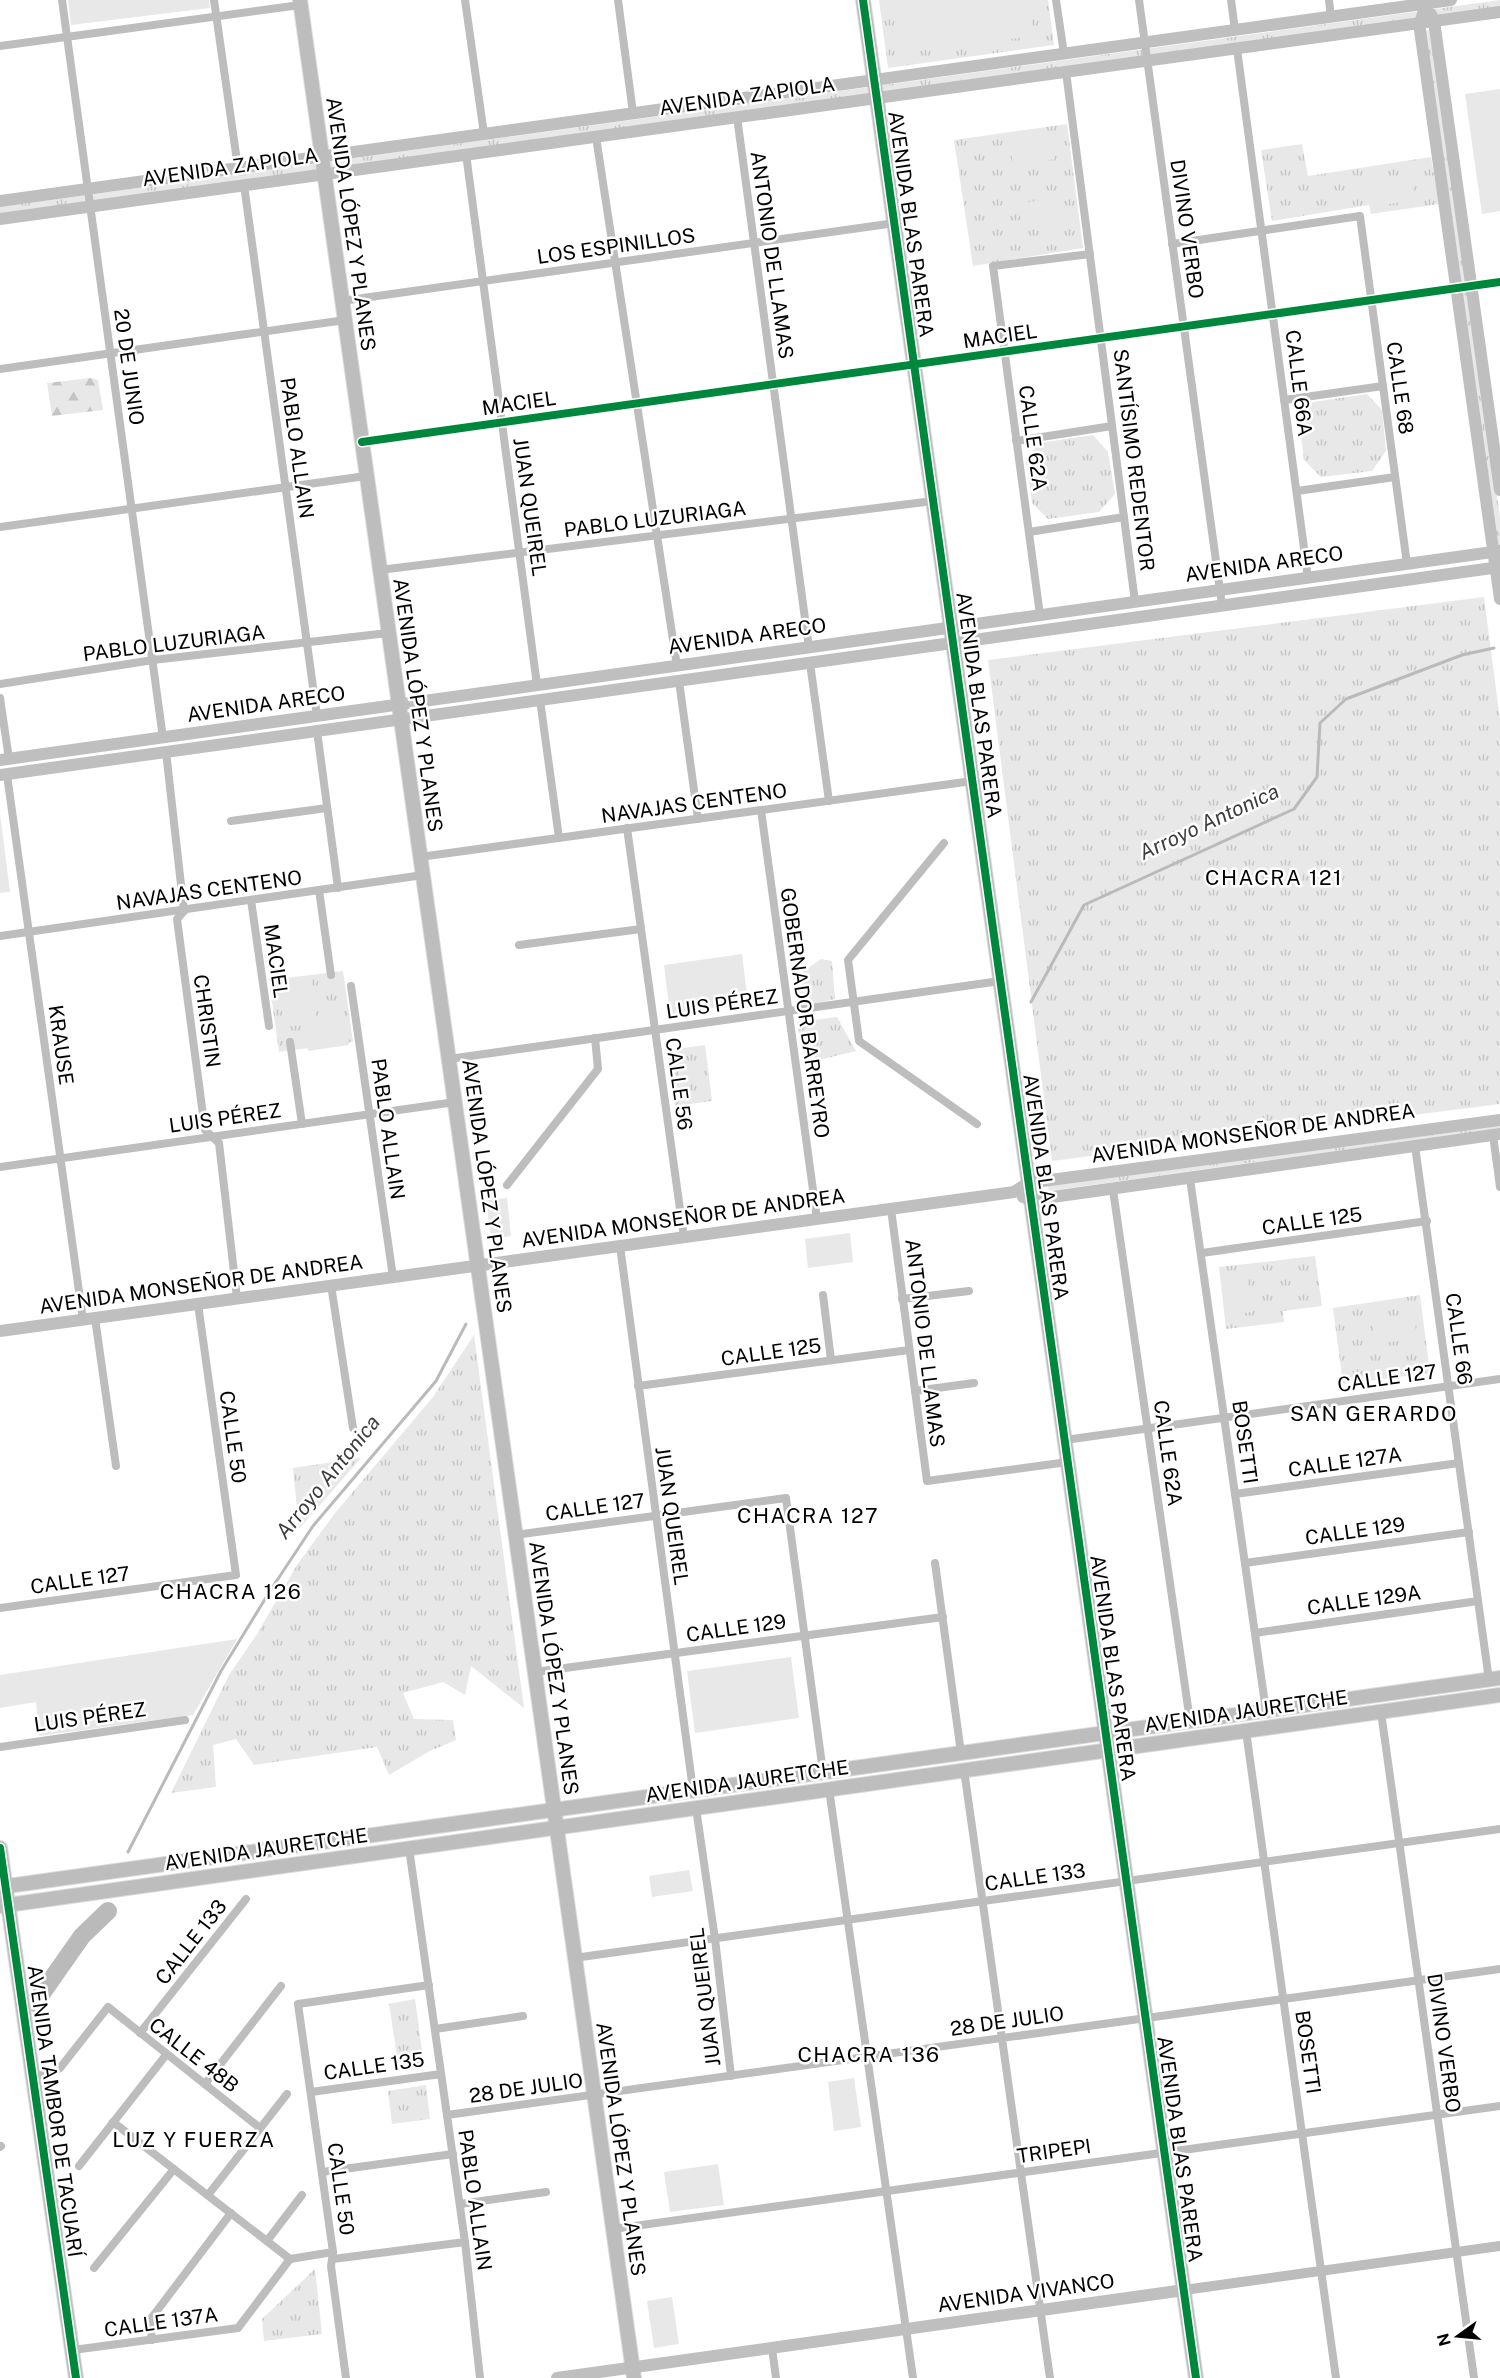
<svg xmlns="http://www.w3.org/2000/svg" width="1500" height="2378" viewBox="0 0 1500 2378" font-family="'Public Sans',sans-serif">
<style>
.grass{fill:url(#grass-tufts)}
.forest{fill:url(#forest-firs)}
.pitch{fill:#e8e8e8}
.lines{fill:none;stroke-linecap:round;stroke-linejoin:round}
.stream{stroke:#bababa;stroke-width:3}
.river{stroke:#bababa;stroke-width:18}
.primary-casing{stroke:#dbdbdb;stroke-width:16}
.minor{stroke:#bdbdbd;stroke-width:8}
.tertiary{stroke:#bdbdbd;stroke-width:10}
.secondary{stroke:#bfbfbf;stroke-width:12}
.primary{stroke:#bdbdbd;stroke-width:14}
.cycleway-casing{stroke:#fff;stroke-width:11}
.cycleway{stroke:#00873e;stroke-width:8}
.labels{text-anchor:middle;stroke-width:5;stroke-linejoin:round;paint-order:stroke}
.street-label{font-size:20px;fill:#000;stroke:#fff}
.water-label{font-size:21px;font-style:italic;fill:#3d3d3d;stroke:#fff}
.neighbourhood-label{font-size:21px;letter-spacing:1.5px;fill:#000;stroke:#fff}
</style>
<defs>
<pattern id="grass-tufts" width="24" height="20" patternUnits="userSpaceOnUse" patternTransform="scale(1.5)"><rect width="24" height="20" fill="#e8e8e8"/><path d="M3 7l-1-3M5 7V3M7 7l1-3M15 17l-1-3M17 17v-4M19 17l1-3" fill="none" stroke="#c5c5c5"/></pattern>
<pattern id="forest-firs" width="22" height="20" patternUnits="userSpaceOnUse" patternTransform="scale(1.5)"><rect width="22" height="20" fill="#e8e8e8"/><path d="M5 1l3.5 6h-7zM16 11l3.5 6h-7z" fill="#c5c5c5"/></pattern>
</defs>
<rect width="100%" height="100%" fill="#fff"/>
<g class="grass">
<path d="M879,0H1048L1054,45L888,68Z"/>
<path d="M1500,0V8L0,214V207Z"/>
<path d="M1432,30L1500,517V561L1426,31Z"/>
<path d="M1067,124L1083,248L973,266L954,140Z"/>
<path d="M1302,144L1308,176L1431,157L1439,204L1371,214L1369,205L1272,221L1261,150Z"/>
<path d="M1367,394L1382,410L1386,451L1372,471L1321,477L1304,460L1299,419L1313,402Z"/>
<path d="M1093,435L1108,452L1115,494L1099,512L1048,519L1032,503L1026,460L1039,443Z"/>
<path d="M1484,597L1500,720V1104L1052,1161L988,660Z"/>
<path d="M821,959L832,961L835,999L803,1006L798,1002L794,978Z"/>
<path d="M343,971L353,1042L279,1052L269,980Z"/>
<path d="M837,1017L856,1051L815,1061L811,1049L800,1045L797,1022Z"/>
<path d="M705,1045L712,1101L675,1106L668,1050Z"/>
<path d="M1500,1123V1128L1049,1191L1048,1186Z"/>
<path d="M1315,1256L1322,1306L1283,1311L1284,1322L1226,1329L1219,1267Z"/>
<path d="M1420,1295L1430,1373L1343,1384L1333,1308Z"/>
<path d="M474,1335L524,1708L471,1666L465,1695L443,1682L403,1693L414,1719L453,1720L456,1740L428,1752L389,1775L377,1747L254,1765L236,1739L213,1745L216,1787L171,1793L229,1675L257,1634L297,1565L335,1513L433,1397Z"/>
<path d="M361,1458L299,1529L293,1468Z"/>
<path d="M415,1999L424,2065L399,2069L389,2004Z"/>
<path d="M426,2085L430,2119L392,2124L388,2091Z"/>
<path d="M315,2269L322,2334L264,2341L262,2319Z"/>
</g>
<path class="forest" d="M91,378L98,380L103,410L52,416L47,383Z"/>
<g class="pitch">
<path d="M68,0H209L210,8L71,25Z"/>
<path d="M898,0H1029L1034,36L904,53Z"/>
<path d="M1500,89V211L1482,214L1465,94Z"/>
<path d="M1050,132L1055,159L1013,165L1009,139Z"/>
<path d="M1411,175L1414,200L1371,207L1368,182Z"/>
<path d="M1060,197L1064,224L1023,231L1018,204Z"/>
<path d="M0,814L10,892L0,893Z"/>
<path d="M742,954L748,1003L670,1014L664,965Z"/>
<path d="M311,980L316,1023L284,1027L279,984Z"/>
<path d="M345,1021L349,1045L308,1051L305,1028Z"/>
<path d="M507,1198L511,1236L491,1239L486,1200Z"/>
<path d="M850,1233L853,1262L808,1268L805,1239Z"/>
<path d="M1246,1273L1251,1312L1228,1315L1222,1276Z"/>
<path d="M1414,1317L1417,1338L1376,1344L1373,1323Z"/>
<path d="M237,1639L193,1715L39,1736L36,1702L0,1708V1675Z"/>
<path d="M791,1657L799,1718L695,1733L687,1671Z"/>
<path d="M689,1870L693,1891L652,1897L649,1876Z"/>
<path d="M854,2078L861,2127L834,2131L828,2082Z"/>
<path d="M718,2164L724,2205L670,2212L664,2172Z"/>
<path d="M672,2297L679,2344L654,2348L647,2301Z"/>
</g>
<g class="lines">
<g class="stream">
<path d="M1031,1002L1084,905L1294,809L1317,777L1320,723L1346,699L1462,655L1494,648"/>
<path d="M128,1852L221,1671L270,1591L313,1526L436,1381L466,1324"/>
</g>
<path class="river" d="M35,2003L82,1936L108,1911"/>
<defs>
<g id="primary">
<path d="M300,0L634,2378"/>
<path d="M863,0L1196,2378"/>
<path d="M0,1848L76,2378"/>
<path d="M0,1887L1500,1678"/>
<path d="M0,1906L1500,1695"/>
</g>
</defs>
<use href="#primary" class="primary-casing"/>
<g class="minor">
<path d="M62,0L163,738"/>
<path d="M214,0L238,168"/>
<path d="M465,0L484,134"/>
<path d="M618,0L633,113"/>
<path d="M1056,0L1064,54"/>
<path d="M1139,0L1222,605"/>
<path d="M1231,0L1235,30"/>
<path d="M1329,0L1331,17"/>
<path d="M0,46L300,5"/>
<path d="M1237,49L1308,578"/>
<path d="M1066,72L1135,602"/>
<path d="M737,117L809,648"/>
<path d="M596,137L677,666"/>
<path d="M466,154L537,685"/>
<path d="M244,185L317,716"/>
<path d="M1172,244L1360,216L1407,564"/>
<path d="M342,301L895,223"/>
<path d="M0,369L345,320"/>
<path d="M1284,400L1383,386"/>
<path d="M1016,441L1112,426"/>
<path d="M362,442L1500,282"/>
<path d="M1297,491L1395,477"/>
<path d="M0,527L366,476"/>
<path d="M1029,532L1124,517"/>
<path d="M380,570L933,501"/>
<path d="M1040,615L993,266L1090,254"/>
<path d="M810,663L829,801"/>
<path d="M679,681L698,819"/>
<path d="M0,684L153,660L388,633"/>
<path d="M0,698L9,759"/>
<path d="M540,700L559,838"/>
<path d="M317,731L338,888"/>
<path d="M166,752L184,911"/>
<path d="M7,775L83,1320"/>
<path d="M761,810L817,1219"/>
<path d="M231,821L327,808"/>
<path d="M627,828L684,1238"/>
<path d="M944,843L848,960L859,1041L977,1124"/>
<path d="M420,857L972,781"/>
<path d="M319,890L331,975"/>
<path d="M251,900L269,1026"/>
<path d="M184,911L177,919L205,1130L219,1143L237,1298"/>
<path d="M0,936L423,875"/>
<path d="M519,945L641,929"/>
<path d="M351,986L393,1277"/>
<path d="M290,1042L302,1124"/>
<path d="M449,1059L1000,981"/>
<path d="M1493,1135L1500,1187"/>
<path d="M1415,1146L1489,1680"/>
<path d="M0,1167L455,1102"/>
<path d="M1190,1179L1266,1711"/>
<path d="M507,1185L598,1069L595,1038"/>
<path d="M1113,1190L1190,1721"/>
<path d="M891,1209L927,1481L1068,1462"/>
<path d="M620,1246L693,1790"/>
<path d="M1202,1253L1427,1221"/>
<path d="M331,1285L353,1428"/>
<path d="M823,1295L831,1360"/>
<path d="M902,1299L969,1291"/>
<path d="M95,1318L116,1466"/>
<path d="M638,1386L909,1350"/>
<path d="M915,1391L974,1383"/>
<path d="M1065,1440L1500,1379"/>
<path d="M1235,1494L1459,1463"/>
<path d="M515,1535L786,1498L823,1772"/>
<path d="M935,1563L961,1753"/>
<path d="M1245,1563L1469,1532"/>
<path d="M0,1608L236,1575L198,1304"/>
<path d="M1255,1633L1478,1601"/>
<path d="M535,1672L943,1617"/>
<path d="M1381,1712L1474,2378"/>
<path d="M1246,1731L1336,2378"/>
<path d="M0,1747L185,1720"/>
<path d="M964,1770L1050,2378"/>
<path d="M829,1789L913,2378"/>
<path d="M696,1808L715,1939L731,2076"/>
<path d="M409,1848L465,2242L480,2378"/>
<path d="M574,1958L1500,1829"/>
<path d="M435,2029L523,2016"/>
<path d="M140,2033L246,1899"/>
<path d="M34,2076L50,2074L60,2068L108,2007L260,2128"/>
<path d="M205,2084L281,1986"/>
<path d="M311,2092L441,2074"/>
<path d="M447,2115L1500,1969"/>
<path d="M113,2122L290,2259"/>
<path d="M0,2147L1,2146"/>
<path d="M79,2166L166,2055"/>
<path d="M322,2172L453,2154"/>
<path d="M208,2195L287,2094"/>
<path d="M460,2204L546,2192"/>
<path d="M613,2229L1500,2106"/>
<path d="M267,2241L302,2195"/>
<path d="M290,2259L333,2252"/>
<path d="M333,2259L465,2242"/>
<path d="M94,2268L174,2169"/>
<path d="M152,2340L150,2320L231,2213"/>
<path d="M772,2348L776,2378"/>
<path d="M73,2350L238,2328L290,2259"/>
<path d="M346,2378L331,2266L333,2252L298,2004L429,1985"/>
</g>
<path class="tertiary" d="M1184,2290L1500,2246"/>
<g class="secondary">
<path d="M1426,4L1420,23V30L1500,599"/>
<path d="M1431,14L1434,21L1500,490"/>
<path d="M0,201L1451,0"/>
<path d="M0,219L1500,12"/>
<path d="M0,760L1500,551"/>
<path d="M0,775L1500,567"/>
<path d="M1023,1197L1031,1200L1500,1134"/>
<path d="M0,1331L1014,1192L1028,1183L1500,1120"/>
<path d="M557,2378L1184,2290"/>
</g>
<use href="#primary" class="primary"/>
<defs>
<g id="cycleway">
<path d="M863,0L1196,2378"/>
<path d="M362,442L1500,282"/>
<path d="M0,1848L76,2378"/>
</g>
</defs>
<use href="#cycleway" class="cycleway-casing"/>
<use href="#cycleway" class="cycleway"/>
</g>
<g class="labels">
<g class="street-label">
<text transform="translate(747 96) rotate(-8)" y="7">AVENIDA ZAPIOLA</text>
<text transform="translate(230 167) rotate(-8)" y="7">AVENIDA ZAPIOLA</text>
<text transform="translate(351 224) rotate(82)" y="7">AVENIDA LÓPEZ Y PLANES</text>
<text transform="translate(911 224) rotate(82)" y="7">AVENIDA BLAS PARERA</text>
<text transform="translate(1187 229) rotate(82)" y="7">DIVINO VERBO</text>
<text transform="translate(616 246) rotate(-8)" y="7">LOS ESPINILLOS</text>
<text transform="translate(772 255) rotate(82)" y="7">ANTONIO DE LLAMAS</text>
<text transform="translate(1000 336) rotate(-8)" y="7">MACIEL</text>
<text transform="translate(129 367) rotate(82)" y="7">20 DE JUNIO</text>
<text transform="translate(1299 383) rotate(83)" y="7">CALLE 66A</text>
<text transform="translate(1400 388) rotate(82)" y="7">CALLE 68</text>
<text transform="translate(519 403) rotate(-8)" y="7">MACIEL</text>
<text transform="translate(1033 438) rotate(82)" y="7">CALLE 62A</text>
<text transform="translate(297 448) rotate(82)" y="7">PABLO ALLAIN</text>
<text transform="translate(1134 460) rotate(83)" y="7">SANTÍSIMO REDENTOR</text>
<text transform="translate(530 507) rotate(82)" y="7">JUAN QUEIREL</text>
<text transform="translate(655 519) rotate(-7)" y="7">PABLO LUZURIAGA</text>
<text transform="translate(1264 564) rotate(-8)" y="7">AVENIDA ARECO</text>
<text transform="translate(747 636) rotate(-8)" y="7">AVENIDA ARECO</text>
<text transform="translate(174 643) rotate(-7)" y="7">PABLO LUZURIAGA</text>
<text transform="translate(266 704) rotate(-8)" y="7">AVENIDA ARECO</text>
<text transform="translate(418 705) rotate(82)" y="7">AVENIDA LÓPEZ Y PLANES</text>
<text transform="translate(979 705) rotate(82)" y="7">AVENIDA BLAS PARERA</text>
<text transform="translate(694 803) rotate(-8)" y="7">NAVAJAS CENTENO</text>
<text transform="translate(209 890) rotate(-8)" y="7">NAVAJAS CENTENO</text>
<text transform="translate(276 961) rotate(82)" y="7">MACIEL</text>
<text transform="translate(722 1004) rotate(-8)" y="7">LUIS PÉREZ</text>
<text transform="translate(805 1013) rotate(82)" y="7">GOBERNADOR BARREYRO</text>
<text transform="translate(207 1021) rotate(82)" y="7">CHRISTIN</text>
<text transform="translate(61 1045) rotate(82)" y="7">KRAUSE</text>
<text transform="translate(679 1084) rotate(82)" y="7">CALLE 56</text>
<text transform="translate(225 1118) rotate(-8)" y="7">LUIS PÉREZ</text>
<text transform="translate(388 1129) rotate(82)" y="7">PABLO ALLAIN</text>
<text transform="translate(1253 1133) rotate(-8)" y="7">AVENIDA MONSEÑOR DE ANDREA</text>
<text transform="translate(487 1186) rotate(82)" y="7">AVENIDA LÓPEZ Y PLANES</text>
<text transform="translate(1046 1187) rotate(82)" y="7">AVENIDA BLAS PARERA</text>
<text transform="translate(683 1218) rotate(-8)" y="7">AVENIDA MONSEÑOR DE ANDREA</text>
<text transform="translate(1312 1221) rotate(-8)" y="7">CALLE 125</text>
<text transform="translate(201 1284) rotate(-8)" y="7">AVENIDA MONSEÑOR DE ANDREA</text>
<text transform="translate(1459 1339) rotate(82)" y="7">CALLE 66</text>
<text transform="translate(925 1343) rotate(83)" y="7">ANTONIO DE LLAMAS</text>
<text transform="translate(771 1352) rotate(-8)" y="7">CALLE 125</text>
<text transform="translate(1387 1378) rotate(-8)" y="7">CALLE 127</text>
<text transform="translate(233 1437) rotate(82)" y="7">CALLE 50</text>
<text transform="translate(1245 1442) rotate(82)" y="7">BOSETTI</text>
<text transform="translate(1168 1453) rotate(82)" y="7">CALLE 62A</text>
<text transform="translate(1345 1462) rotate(-8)" y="7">CALLE 127A</text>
<text transform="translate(595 1507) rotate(-8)" y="7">CALLE 127</text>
<text transform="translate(672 1516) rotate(82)" y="7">JUAN QUEIREL</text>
<text transform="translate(1355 1531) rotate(-8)" y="7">CALLE 129</text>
<text transform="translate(80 1580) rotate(-8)" y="7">CALLE 127</text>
<text transform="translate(1364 1600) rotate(-8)" y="7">CALLE 129A</text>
<text transform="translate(736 1628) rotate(-8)" y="7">CALLE 129</text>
<text transform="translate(554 1668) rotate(82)" y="7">AVENIDA LÓPEZ Y PLANES</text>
<text transform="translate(1113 1668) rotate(82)" y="7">AVENIDA BLAS PARERA</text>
<text transform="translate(1246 1711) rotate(-8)" y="7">AVENIDA JAURETCHE</text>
<text transform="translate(90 1717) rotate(-8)" y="7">LUIS PÉREZ</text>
<text transform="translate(747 1781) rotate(-8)" y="7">AVENIDA JAURETCHE</text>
<text transform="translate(266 1849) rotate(-8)" y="7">AVENIDA JAURETCHE</text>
<text transform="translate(1035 1877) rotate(-8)" y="7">CALLE 133</text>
<text transform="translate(191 1942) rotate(-52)" y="7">CALLE 133</text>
<text transform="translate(705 1997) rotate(-97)" y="7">JUAN QUEIREL</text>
<text transform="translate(1007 2021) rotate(-8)" y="7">28 DE JULIO</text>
<text transform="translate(1444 2043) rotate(82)" y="7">DIVINO VERBO</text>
<text transform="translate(1308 2052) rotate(82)" y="7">BOSETTI</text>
<text transform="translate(194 2055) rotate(38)" y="7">CALLE 48B</text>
<text transform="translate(374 2066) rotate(-8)" y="7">CALLE 135</text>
<text transform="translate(526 2088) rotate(-8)" y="7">28 DE JULIO</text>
<text transform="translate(55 2111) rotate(82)" y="7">AVENIDA TAMBOR DE TACUARÍ</text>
<text transform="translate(621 2149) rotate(82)" y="7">AVENIDA LÓPEZ Y PLANES</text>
<text transform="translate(1180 2149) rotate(82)" y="7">AVENIDA BLAS PARERA</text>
<text transform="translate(1054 2151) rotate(-8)" y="7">TRIPEPI</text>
<text transform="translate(341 2189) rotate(82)" y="7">CALLE 50</text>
<text transform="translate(475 2200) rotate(82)" y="7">PABLO ALLAIN</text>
<text transform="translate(1026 2293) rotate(-8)" y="7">AVENIDA VIVANCO</text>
<text transform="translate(161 2322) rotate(-8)" y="7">CALLE 137A</text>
</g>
<g class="water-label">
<text transform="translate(1209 822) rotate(-25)" y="7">Arroyo Antonica</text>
<text transform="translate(328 1477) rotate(-51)" y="7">Arroyo Antonica</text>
</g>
<g class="neighbourhood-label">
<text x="1274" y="885">CHACRA 121</text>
<text x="1374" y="1421">SAN GERARDO</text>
<text x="808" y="1523">CHACRA 127</text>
<text x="231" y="1599">CHACRA 126</text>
<text x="869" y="2062">CHACRA 136</text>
<text x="194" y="2147">LUZ Y FUERZA</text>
</g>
</g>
<g transform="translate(1458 2336) rotate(255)" stroke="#ffffff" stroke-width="4.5" paint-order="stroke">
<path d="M0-4.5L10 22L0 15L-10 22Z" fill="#000000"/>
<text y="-9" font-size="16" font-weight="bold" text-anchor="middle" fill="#000000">N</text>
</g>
</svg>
